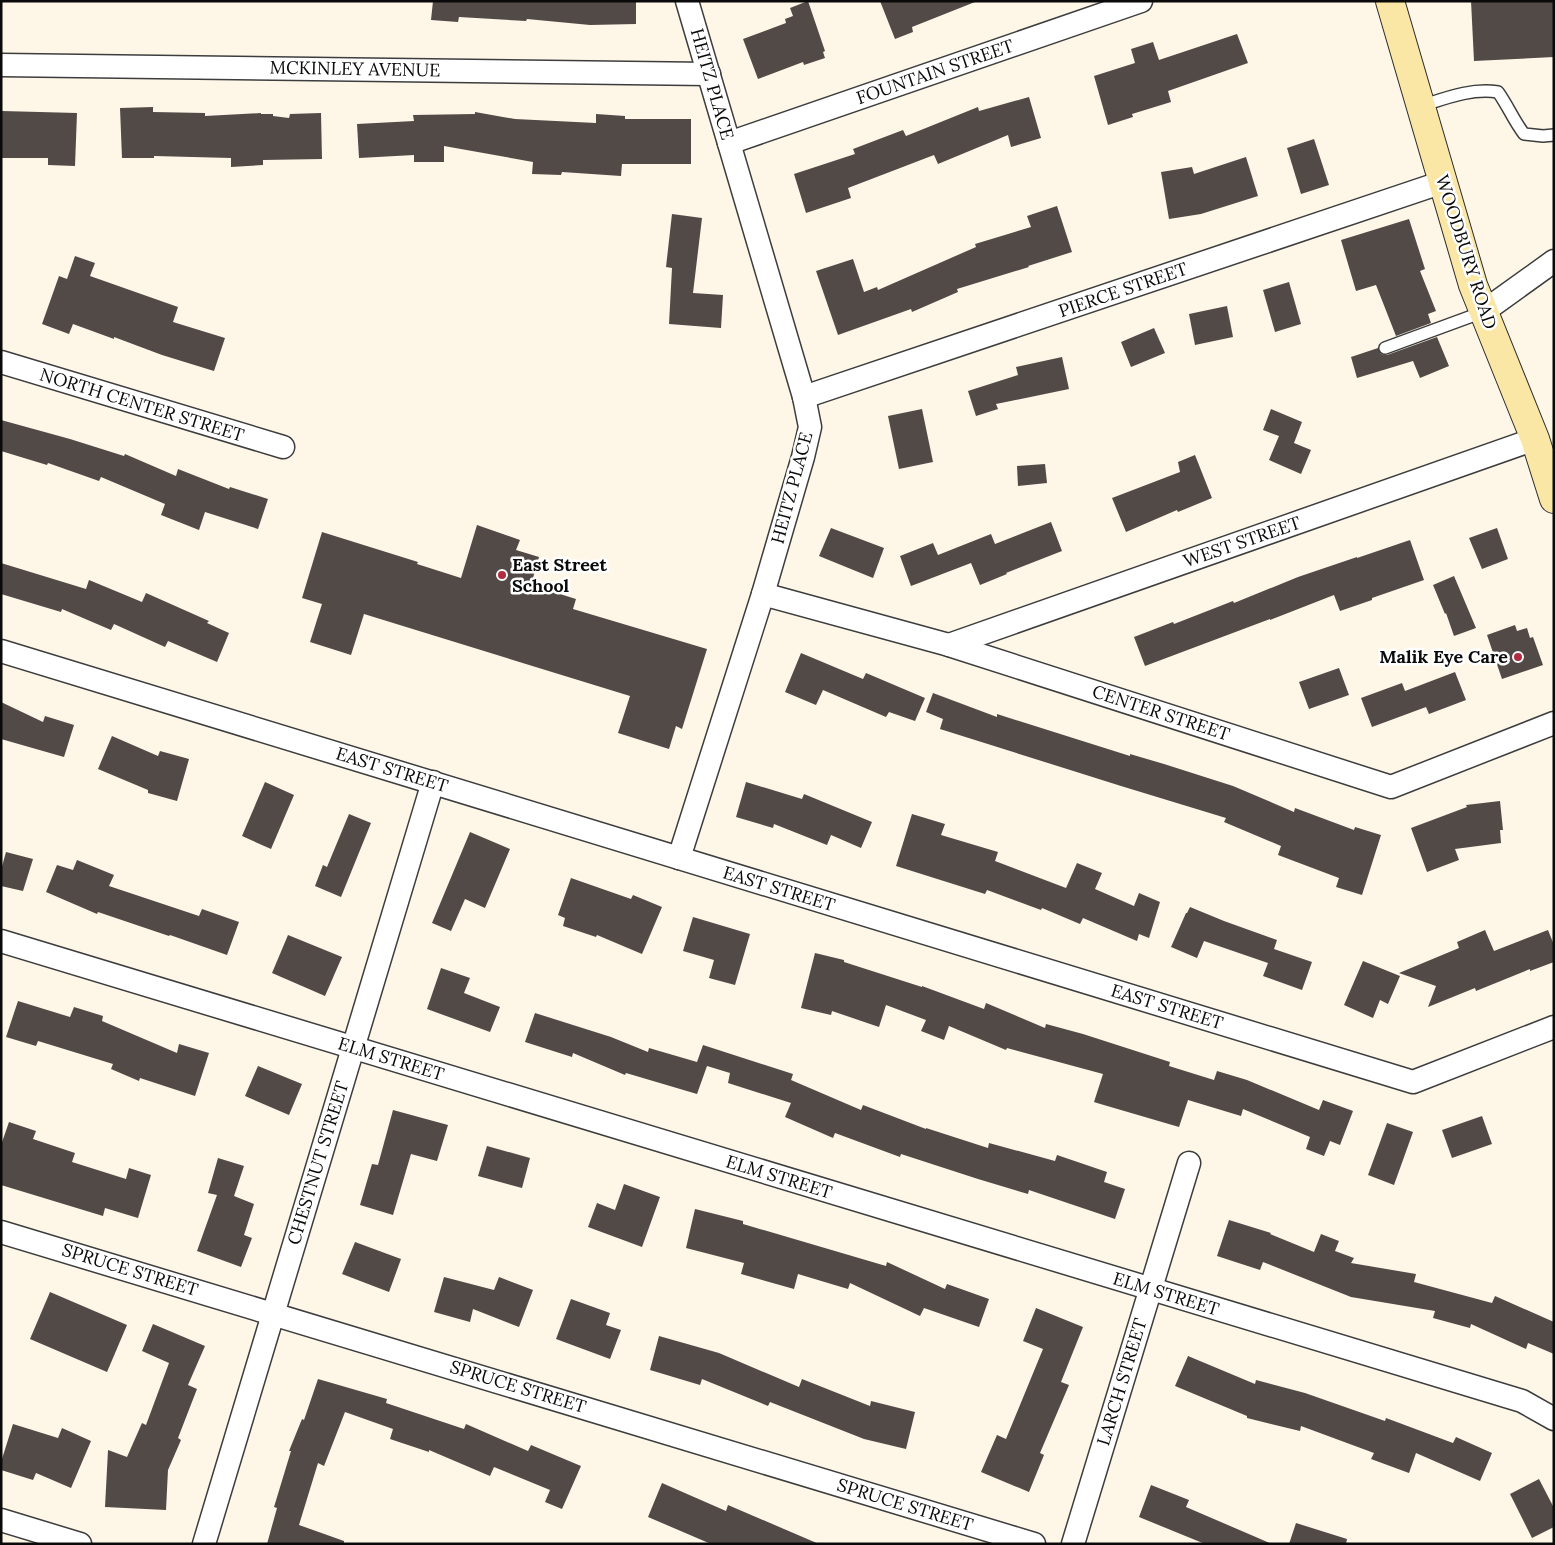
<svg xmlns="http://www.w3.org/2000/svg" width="1555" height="1545" viewBox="0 0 1555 1545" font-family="Lora,serif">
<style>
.building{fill:#524a47}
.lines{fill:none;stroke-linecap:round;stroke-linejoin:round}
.service-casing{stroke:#3d3d3d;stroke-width:14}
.minor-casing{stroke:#3d3d3d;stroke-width:25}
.secondary-casing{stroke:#2c2c2c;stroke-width:30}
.service{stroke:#fff;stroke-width:11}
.minor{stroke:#fff;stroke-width:22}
.secondary{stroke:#fae7a6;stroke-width:28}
.poi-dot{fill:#b12b41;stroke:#fff;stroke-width:2}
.labels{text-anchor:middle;stroke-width:5;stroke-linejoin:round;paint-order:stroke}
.street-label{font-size:18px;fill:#0a0a0a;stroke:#fff}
.poi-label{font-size:18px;font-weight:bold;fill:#0a0a0a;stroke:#fff;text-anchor:start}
</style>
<rect width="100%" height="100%" fill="#fef7e8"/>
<g class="building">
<path d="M433,1H636V24L590,25L527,19L526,21L459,17L458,22L431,20Z"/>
<path d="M808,1L825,51L823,52L825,58L804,65L803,62L758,79L743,39L786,23L785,19L793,16L790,8Z"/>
<path d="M880,1H974L975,2L912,27L913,32L895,39Z"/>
<path d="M1471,1H1554V57L1474,61Z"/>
<path d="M1237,34L1248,63L1168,91L1171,102L1132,114L1133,117L1108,125L1094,76L1135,63L1131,49L1153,42L1159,60Z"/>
<path d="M1029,97L1041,138L1011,147L1008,135L938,164L934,155L848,188L851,198L806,213L794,174L855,154L853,149L903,130L906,136L978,107L979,111Z"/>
<path d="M153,107V112L205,113V116L261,113V114H273V116L289,118L290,114L321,113L322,159L263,160V165L231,167V158L154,156V158H122L120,108Z"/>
<path d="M2,111L77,113L75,166L48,165V158H2Z"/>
<path d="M475,112L515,119L596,123V114L625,116V119H691V164H622L621,176L562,172L561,175L532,174L533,162L444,146V162H414V155L359,158L357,124L414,121L413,115L475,114Z"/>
<path d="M1314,139L1329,185L1301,194L1287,148Z"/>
<path d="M1246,157L1258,196L1201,214L1169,219L1161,172L1192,167L1194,174Z"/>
<path d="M1057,206L1072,252L1028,266L1029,267L957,289L958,292L912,312L911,309L838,335L816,271L853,259L864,292L877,287L878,290L976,247L975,244L1031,227L1027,216Z"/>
<path d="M672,214L702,218L693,293L723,295L721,328L669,324L672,268L666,267Z"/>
<path d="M1409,219L1425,269L1420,271L1436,311L1428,314L1431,323L1396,336L1376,285L1356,291L1341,240Z"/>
<path d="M75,256L95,263L90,276L178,307L173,322L225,338L214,371L162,355L114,337V339L73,324L69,334L42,324L59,276L67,279Z"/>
<path d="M1289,282L1301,324L1275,332L1263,290Z"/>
<path d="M1227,306L1233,337L1195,345L1189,314Z"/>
<path d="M1154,328L1165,353L1131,367L1121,342Z"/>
<path d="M1437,337L1449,366L1420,378L1413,361L1357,378L1351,357L1378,348L1381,354L1387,355Z"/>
<path d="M1062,357L1069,389L996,404L998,409L976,416L968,391L1018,375L1016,367Z"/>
<path d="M922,409L933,462L899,469L888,416Z"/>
<path d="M1271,409L1302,422L1294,443L1311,450L1301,474L1269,460L1279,436L1263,430Z"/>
<path d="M1,420L70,439L124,456L125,454L176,476L178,469L229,489L230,487L268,499L258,529L205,512L199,530L161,515L165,504L101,477L99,481L48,463L47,465L1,451Z"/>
<path d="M1195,455L1212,498L1178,512L1177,510L1126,532L1112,498L1180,472L1178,462Z"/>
<path d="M1045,464L1047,483L1018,486L1017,466Z"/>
<path d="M1051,522L1062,551L1006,573L1007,574L980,585L971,563L911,586L900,556L933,543L938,555L991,534L995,544Z"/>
<path d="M477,525L520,540L516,550L539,557L531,585L576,599L573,609L707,649L682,729L676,726L669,749L618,733L630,696L364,614L351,655L310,642L322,604L302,598L322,532L418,562L417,564L461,578Z"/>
<path d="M831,528L884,548L873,578L819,556Z"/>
<path d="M1497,528L1508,559L1482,569L1469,538Z"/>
<path d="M1410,540L1424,580L1372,598V600L1340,611L1334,595L1270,620V619L1145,666L1134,637L1173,622L1174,624L1233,601L1234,603L1298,577L1357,557V558Z"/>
<path d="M1,563L86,589L89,580L142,602L146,593L209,621L207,623L229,633L217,662L168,641L165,647L114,624L111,630L62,609L61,612L1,594Z"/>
<path d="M1454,576L1476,628L1454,636L1446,613L1445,614L1433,585Z"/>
<path d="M1515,625L1517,631L1527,628L1530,638L1533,637L1543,665L1502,679L1487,635Z"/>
<path d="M801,653L863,679L866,673L925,698L915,721L889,712L886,717L823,690L816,705L785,692Z"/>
<path d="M1339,668L1349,695L1309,709L1299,682Z"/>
<path d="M1455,672L1466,700L1429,714L1426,707L1372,727L1361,698L1402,683L1405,691Z"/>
<path d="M933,693L997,717V714L1130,756V754L1164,764L1233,786L1294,812L1295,808L1354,830L1355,827L1381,835L1362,895L1336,887L1339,878L1278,855L1281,846L1224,822L1226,818L1121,786L940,729L943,719L926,712Z"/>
<path d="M1,702L43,722L45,716L74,725L64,757L1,739Z"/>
<path d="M112,736L158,756L160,751L189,759L177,801L148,793V790L98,769Z"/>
<path d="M265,782L294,795L271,849L242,836Z"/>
<path d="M746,782L802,799L804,794L872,822L861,848L831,835L827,845L774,824L773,828L736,817Z"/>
<path d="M1500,801L1503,830H1500L1501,843L1455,849L1459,860L1427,872L1411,828L1467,807L1466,805Z"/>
<path d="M349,814L371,823L341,897L315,886L323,865L327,867Z"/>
<path d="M912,814L945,824L941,835L998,852L995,861L1066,888L1077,863L1102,873L1095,889L1134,906L1139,893L1160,902L1149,938L1139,934L1137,941L1083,918L1080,924L1042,908L1041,910L987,890L985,894L896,866Z"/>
<path d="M470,832L510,849L485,908L465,899L451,931L432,923Z"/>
<path d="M6,852L33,859L23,891L1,886V870Z"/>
<path d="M77,860L114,875L109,886L199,916L202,909L239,922L227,955L170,935L169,936L98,912L97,914L46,892L57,865L73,870Z"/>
<path d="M571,878L631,899L633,895L662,907L642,954L597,935L596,937L563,926L565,918L558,915Z"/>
<path d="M1190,907L1224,921L1277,940L1274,949L1312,962L1302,990L1263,976L1268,963L1204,941L1197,958L1171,947L1186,913H1187Z"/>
<path d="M693,917L750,934L735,985L709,978L714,960L683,951Z"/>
<path d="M1485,930L1494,951L1548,930L1554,945V962L1530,971V969L1476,991L1475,988L1428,1007L1436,986L1399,973L1459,948L1457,942Z"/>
<path d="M288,935L342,957L325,996L272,973Z"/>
<path d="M815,953L844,960V962L922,987V986L984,1009L986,1003L1045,1028L1046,1024L1083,1034L1170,1062L1169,1066L1214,1080L1217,1071L1247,1080L1319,1110L1323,1100L1353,1111L1340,1145L1330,1141L1324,1156L1306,1149L1310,1137L1243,1109L1241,1116L1188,1100L1179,1127L1097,1103L1094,1102L1103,1074L1007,1048L1006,1050L949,1026L944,1040L921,1031L926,1020L886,1005L879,1027L832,1011L831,1015L801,1008Z"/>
<path d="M1363,961L1400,976L1388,1004L1380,1000L1373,1018L1344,1005Z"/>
<path d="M441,968L470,978L464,993L500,1007L490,1032L427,1009Z"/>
<path d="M18,1001L70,1017L74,1007L103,1016L102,1021L177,1053L179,1044L209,1053L195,1096L140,1078L139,1081L111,1069L113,1064L38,1041L36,1046L6,1037Z"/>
<path d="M535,1013L611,1037L648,1052L649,1048L697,1062L703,1045L793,1074L791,1080L861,1110L863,1105L926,1129V1128L988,1148L989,1143L1055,1161L1057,1155L1107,1172L1104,1182L1125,1189L1115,1219L1029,1190L1028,1194L978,1179L901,1154L900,1157L835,1133L833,1138L785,1117L791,1103L728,1083L730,1073L707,1066L697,1094L626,1073L625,1075L573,1053L572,1057L525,1042Z"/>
<path d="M258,1066L302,1084L289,1115L245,1096Z"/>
<path d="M393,1110L448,1125L437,1161L411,1154L393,1215L360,1205L372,1164L378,1165Z"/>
<path d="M1482,1116L1492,1144L1452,1158L1442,1130Z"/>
<path d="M9,1122L36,1131L33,1139L75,1153L72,1162L126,1179L129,1168L151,1175L138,1218L105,1208L103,1216L1,1185V1145Z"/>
<path d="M1387,1123L1413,1132L1394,1185L1368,1175Z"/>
<path d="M487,1146L530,1158L522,1188L478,1176Z"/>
<path d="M218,1158L244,1166L234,1196L254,1204L244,1235L252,1238L241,1267L197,1251L217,1195L208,1193Z"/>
<path d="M624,1184L660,1197L642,1247L588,1227L597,1203L615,1210Z"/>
<path d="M695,1209L743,1221V1224L886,1266L887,1262L945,1289L947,1284L989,1299L979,1327L924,1308L920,1316L850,1283L848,1289L798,1274L794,1289L741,1274L744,1263L686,1248Z"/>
<path d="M1229,1220L1271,1233L1270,1234L1314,1252L1321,1234L1339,1241L1335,1251L1354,1258L1351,1263L1416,1274L1414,1282L1492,1303L1495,1296L1554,1322V1354L1528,1343L1526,1349L1471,1324L1470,1328L1433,1318L1435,1311L1351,1297L1263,1262L1260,1270L1217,1256Z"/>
<path d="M355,1242L401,1259L389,1292L342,1274Z"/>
<path d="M444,1277L494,1290L499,1277L533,1290L519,1327L473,1309L470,1322L434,1312Z"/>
<path d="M50,1292L127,1325L107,1372L30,1339Z"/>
<path d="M571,1299L610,1313L606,1325L621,1330L610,1359L556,1339Z"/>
<path d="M1036,1308L1083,1327L1061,1382L1069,1385L1040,1453L1044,1455L1029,1492L981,1472L997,1435L1006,1439L1043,1349L1023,1341Z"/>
<path d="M153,1324L205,1346L188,1385L197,1389L178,1438L181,1440L168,1470L166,1510L105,1507L108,1450L127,1457L142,1423L146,1425L169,1363L142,1351Z"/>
<path d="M659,1336L719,1353L799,1387L802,1379L870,1406L871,1401L915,1412L906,1449L864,1439L770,1402L768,1406L702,1379L700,1385L650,1370Z"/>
<path d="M1188,1356L1255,1384L1256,1380L1305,1393L1385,1421L1386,1418L1453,1443L1456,1437L1492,1453L1480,1481L1416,1453L1409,1473L1371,1459L1374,1453L1301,1426L1300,1431L1247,1418V1416L1175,1386Z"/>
<path d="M318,1379L387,1399L386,1403L464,1429L466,1424L528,1451L531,1445L581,1466L562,1509L545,1502L550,1490L494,1467L490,1476L429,1450V1452L390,1439L393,1429L345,1412L324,1466L318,1463L299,1525L344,1541V1544H267L277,1508L274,1507L291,1451H289L302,1419L304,1420Z"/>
<path d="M13,1424L58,1438L62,1428L91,1441L71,1488L36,1473L33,1480L1,1470V1462Z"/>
<path d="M1539,1479L1554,1508V1527L1532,1538L1510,1494Z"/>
<path d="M662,1483L726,1511L728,1505L819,1544H711L648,1517Z"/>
<path d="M1151,1485L1189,1500L1186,1507L1272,1544H1205L1139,1517Z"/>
<path d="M1296,1523L1347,1539L1346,1544H1289Z"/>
</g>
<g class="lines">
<defs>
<g id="service">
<path d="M1421,106C1446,98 1471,88 1498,92C1508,106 1514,121 1524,134L1543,136L1554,135"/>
<path d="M1385,348L1483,312"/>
</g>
<g id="minor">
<path d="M1,65L709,74"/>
<path d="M729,143L1141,1"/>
<path d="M1483,312L1554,261"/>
<path d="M1,362L283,447"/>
<path d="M804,397L1443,182"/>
<path d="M763,594L949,645L1391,787L1554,723"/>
<path d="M949,645L1535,439"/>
<path d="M1,651L1413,1082L1554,1027"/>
<path d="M679,858L763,594L803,457L810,427L804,397L687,1"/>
<path d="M1,941L1522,1401L1554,1419"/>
<path d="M1,1232L1034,1544"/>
<path d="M1,1520L80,1544"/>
<path d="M204,1544L433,782"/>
<path d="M1073,1544L1189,1163"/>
</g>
<path id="secondary" d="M1390,1L1473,285L1535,439L1554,499"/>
</defs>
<use href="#service" class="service-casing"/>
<use href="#minor" class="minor-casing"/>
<use href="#secondary" class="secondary-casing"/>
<use href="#service" class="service"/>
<use href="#minor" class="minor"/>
<use href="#secondary" class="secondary"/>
</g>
<g class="poi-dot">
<circle cx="502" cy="575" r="5"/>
<circle cx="1518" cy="657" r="5"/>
</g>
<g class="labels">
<g class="street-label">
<text transform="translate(355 69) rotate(1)" y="6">MCKINLEY AVENUE</text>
<text transform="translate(935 72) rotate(-19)" y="6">FOUNTAIN STREET</text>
<text transform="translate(712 84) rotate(74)" y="6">HEITZ PLACE</text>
<text transform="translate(1466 252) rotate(72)" y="6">WOODBURY ROAD</text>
<text transform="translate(1123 290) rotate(-19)" y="6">PIERCE STREET</text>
<text transform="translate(142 405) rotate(17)" y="6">NORTH CENTER STREET</text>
<text transform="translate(792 488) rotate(-75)" y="6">HEITZ PLACE</text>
<text transform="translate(1242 542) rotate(-19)" y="6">WEST STREET</text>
<text transform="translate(1161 713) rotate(18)" y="6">CENTER STREET</text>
<text transform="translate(392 770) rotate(17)" y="6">EAST STREET</text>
<text transform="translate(779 889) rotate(17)" y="6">EAST STREET</text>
<text transform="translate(1167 1007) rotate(17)" y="6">EAST STREET</text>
<text transform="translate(391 1059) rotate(17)" y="6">ELM STREET</text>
<text transform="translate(318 1163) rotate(-73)" y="6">CHESTNUT STREET</text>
<text transform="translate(779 1177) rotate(17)" y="6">ELM STREET</text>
<text transform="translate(130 1270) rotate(17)" y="6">SPRUCE STREET</text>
<text transform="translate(1166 1294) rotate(17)" y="6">ELM STREET</text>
<text transform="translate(1122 1382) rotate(-73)" y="6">LARCH STREET</text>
<text transform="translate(518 1387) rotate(17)" y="6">SPRUCE STREET</text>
<text transform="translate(905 1505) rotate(17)" y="6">SPRUCE STREET</text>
</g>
<g class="poi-label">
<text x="512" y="571">East Street<tspan x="512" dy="21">School</tspan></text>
<text x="1508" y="663" text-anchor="end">Malik Eye Care</text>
</g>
</g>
<rect width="1555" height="1545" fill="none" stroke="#0a0a0a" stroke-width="5"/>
</svg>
